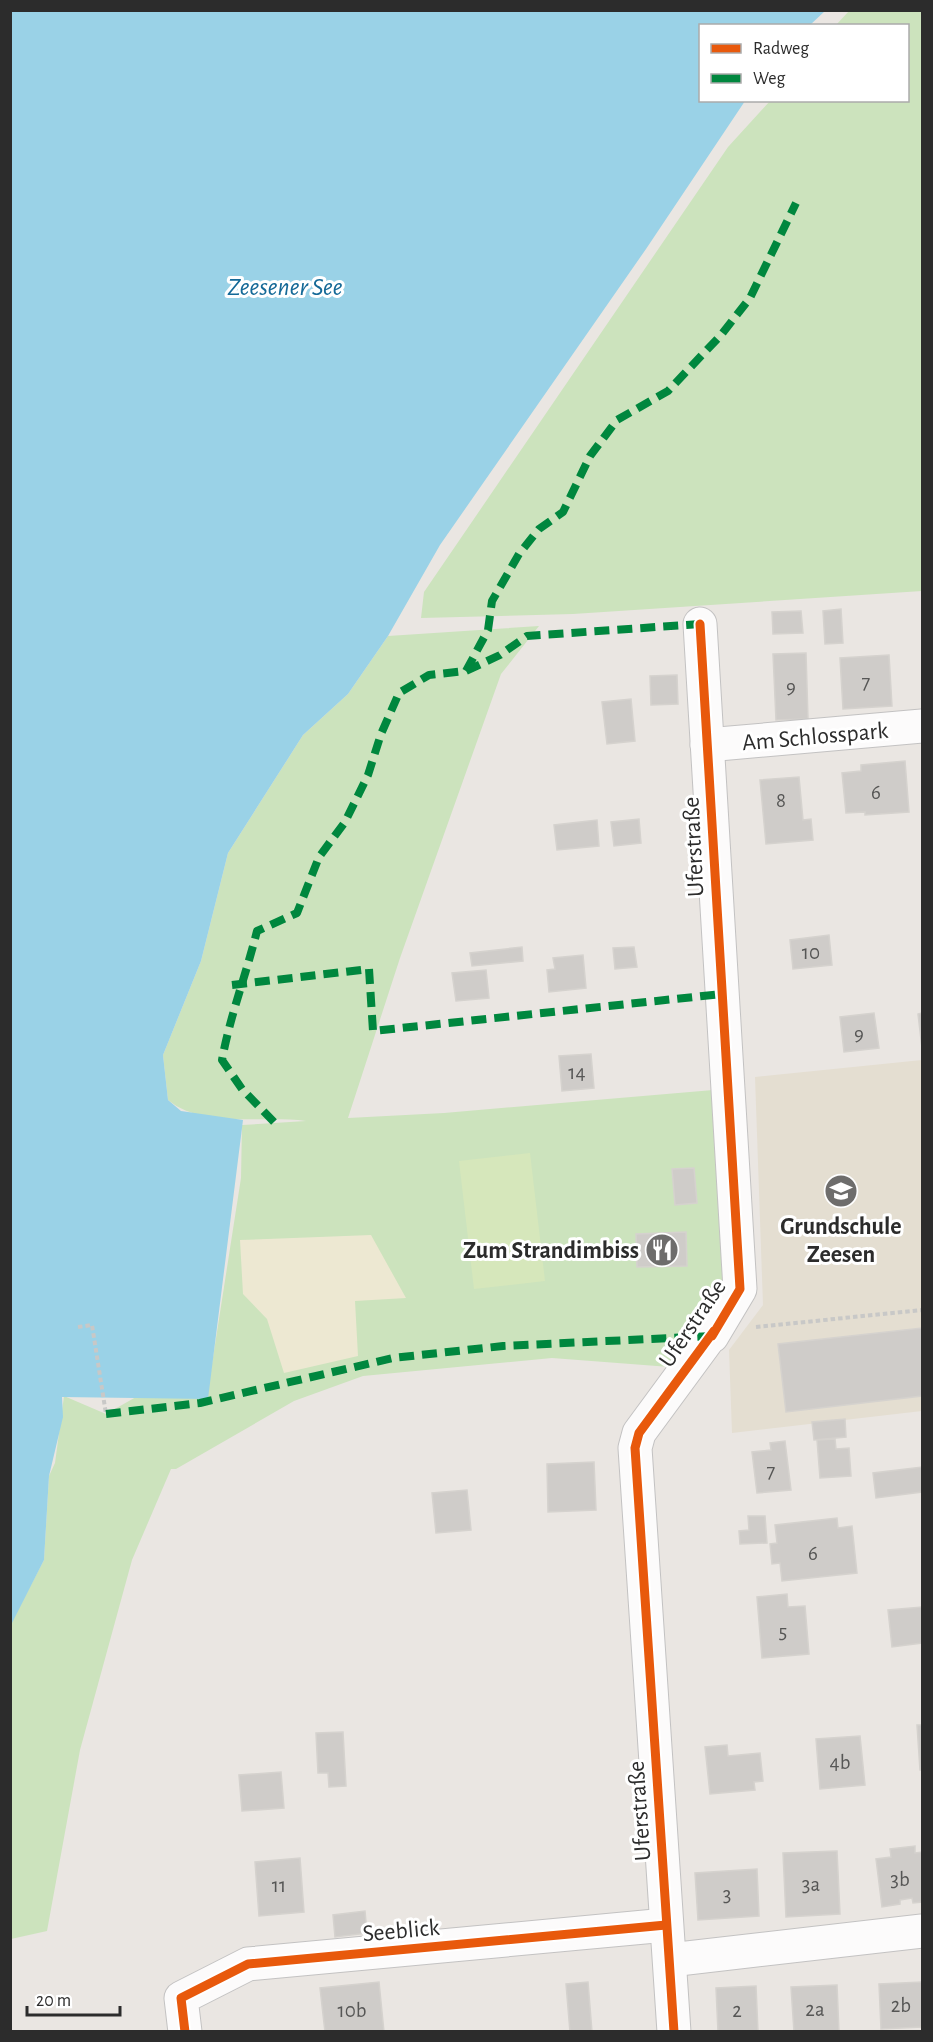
<svg xmlns="http://www.w3.org/2000/svg" width="933" height="2042" viewBox="0 0 933 2042" font-family="'Alegreya Sans',sans-serif">
<style>
.education{fill:#e4ded1}
.green{fill:#cce3bd}
.sand{fill:#ede8d2}
.pitch{fill:#d6e7bb}
.water{fill:#9ad2e7}
.building{fill:#cfccc9;stroke:#d5d2ce;stroke-width:1.5}
.lines{fill:none;stroke-linecap:round;stroke-linejoin:round}
.street-casing{stroke:#c3c2c2;stroke-width:35}
.path{stroke:#c8c8c7;stroke-width:4;stroke-dasharray:4.5 3;stroke-linecap:butt}
.street{stroke:#fcfbfb;stroke-width:33}
.quiet{stroke:#00873e;stroke-width:8;stroke-dasharray:15 8;stroke-linecap:butt}
.cycleway-casing{stroke:#fff;stroke-width:13}
.cycleway{stroke:#e8590c;stroke-width:9}
.labels{text-anchor:middle;stroke-width:6;stroke-linejoin:round;paint-order:stroke}
.number-label{font-size:21px;fill:#565655}
.street-label{font-size:24px;fill:#2c2c2c;stroke:#fff}
.poi-label{font-size:24px;font-weight:bold;fill:#2c2c2c;stroke:#fff}
.water-label{font-size:26px;font-style:italic;fill:#146997;stroke:#fff}
</style>
<rect width="100%" height="100%" fill="#eae6e2"/>
<path class="education" d="M922,1060V1411L732,1433L729,1350L763,1305L755,1077Z"/>
<g class="green">
<path d="M849,11H922V591L573,614L421,618L424,592L728,147L770,101L908,100V26L836,25Z"/>
<path d="M539,626L501,674L400,958L348,1118L444,1113L725,1089L738,1286L683,1368L552,1358L363,1376L294,1401L176,1469H171L132,1560L80,1750L47,1931L11,1939L10,1625L44,1560L49,1476L55,1463L64,1396L106,1414L136,1397L207,1396L241,1178L242,1125L306,1121C264,1115 203,1129 168,1100L163,1055L201,961L228,853L303,735L348,694L388,636Z"/>
</g>
<path class="sand" d="M371,1235L406,1298L355,1301L358,1356L284,1373L267,1319L243,1294L240,1240Z"/>
<path class="pitch" d="M530,1153L545,1281L474,1289L459,1161Z"/>
<path class="water" d="M11,10L825,11L810,25L700,26V100L745,101L646,249L440,545L388,636L348,694L303,735L228,853L201,961L163,1055L168,1100L181,1111L243,1120L208,1399L62,1397L63,1417L49,1476L44,1560L11,1625Z"/>
<g class="building">
<path d="M841,609L843,643L825,644L823,611Z"/>
<path d="M801,611L803,633L773,634L772,612Z"/>
<path d="M806,653L808,719L776,720L773,654Z"/>
<path d="M889,655L892,706L843,709L840,658Z"/>
<path d="M677,675L678,704L651,705L650,676Z"/>
<path d="M631,699L635,741L607,744L602,702Z"/>
<path d="M905,761L909,812L865,815V812L846,813L842,773L861,771V765Z"/>
<path d="M799,777L803,820L811,819L813,840L766,844L760,780Z"/>
<path d="M639,819L641,843L614,846L611,822Z"/>
<path d="M597,820L599,846L557,850L554,825Z"/>
<path d="M829,935L832,965L793,969L790,940Z"/>
<path d="M522,947L523,961L472,966L470,953Z"/>
<path d="M634,947L637,967L615,969L613,948Z"/>
<path d="M583,955L586,988L549,992L547,970L555,969L553,958Z"/>
<path d="M486,970L489,998L456,1001L452,973Z"/>
<path d="M874,1013L879,1048L844,1052L840,1017Z"/>
<path d="M922,1013V1048L918,1014Z"/>
<path d="M591,1054L594,1088L562,1091L559,1056Z"/>
<path d="M694,1168L697,1203L675,1205L672,1169Z"/>
<path d="M686,1232L687,1266L637,1267L636,1234Z"/>
<path d="M922,1328V1396L786,1412L778,1344Z"/>
<path d="M845,1419L846,1437L814,1440L812,1422Z"/>
<path d="M835,1439L836,1449L849,1448L851,1476L820,1478L817,1440Z"/>
<path d="M785,1441L791,1490L757,1493L752,1452L771,1450L770,1443Z"/>
<path d="M594,1462L596,1510L548,1512L547,1464Z"/>
<path d="M922,1467V1492L876,1498L873,1473Z"/>
<path d="M467,1490L471,1530L436,1533L432,1493Z"/>
<path d="M748,1516H765L767,1543L740,1544L739,1531L749,1530Z"/>
<path d="M837,1518L838,1528L852,1526L857,1573L782,1581L780,1563L772,1564L770,1544L777,1543L775,1525Z"/>
<path d="M787,1594L788,1607L805,1606L809,1654L762,1658L757,1597Z"/>
<path d="M922,1607V1643L892,1647L888,1610Z"/>
<path d="M917,1725H922V1770H920Z"/>
<path d="M343,1732L346,1786L329,1787L328,1773H318L316,1733Z"/>
<path d="M860,1736L865,1785L820,1789L816,1739Z"/>
<path d="M727,1745L728,1756L760,1753L763,1781L754,1782L755,1790L710,1794L705,1747Z"/>
<path d="M281,1772L284,1808L242,1811L239,1775Z"/>
<path d="M915,1846V1853L922,1852V1902L913,1903L912,1898L900,1900V1904L882,1907L876,1859L891,1857L890,1849Z"/>
<path d="M837,1851L840,1914L786,1917L783,1853Z"/>
<path d="M300,1858L304,1912L259,1916L255,1862Z"/>
<path d="M757,1869L759,1916L698,1920L695,1873Z"/>
<path d="M365,1911L367,1933L335,1937L333,1915Z"/>
<path d="M379,1982L384,2032H325L320,1988Z"/>
<path d="M588,1982L592,2032H570L566,1984Z"/>
<path d="M922,1982V2027L881,2029L879,1984Z"/>
<path d="M837,1985L839,2032H794L791,1987Z"/>
<path d="M756,1986L758,2032H718L716,1988Z"/>
</g>
<g class="lines">
<defs>
<g id="street">
<path d="M707,745L922,726"/>
<path d="M670,1960L922,1931"/>
<path d="M185,2032L181,1998L248,1964L666,1925"/>
<path d="M674,2032L635,1448L639,1433L714,1331L712,1336L740,1289L700,624"/>
</g>
</defs>
<use href="#street" class="street-casing"/>
<g class="path">
<path d="M78,1327L92,1325L106,1414"/>
<path d="M756,1327L922,1310"/>
</g>
<use href="#street" class="street"/>
<g class="quiet">
<path d="M466,671L488,630L492,601L519,554L539,529L563,512L590,456L617,420L668,391L721,335L750,298L796,203"/>
<path d="M232,985L369,969L373,1031L722,994"/>
<path d="M274,1122L242,1089L222,1060C230,1016 246,975 257,931L297,913L319,857L345,822L368,775L381,734L399,693L429,675L466,671L500,655L527,636L700,624"/>
<path d="M106,1414L200,1403L393,1358L503,1346L712,1336"/>
</g>
<defs>
<g id="cycleway">
<path d="M185,2032L181,1998L248,1964L666,1925"/>
<path d="M674,2032L635,1448L639,1433L714,1331L712,1336L740,1289L700,624"/>
</g>
</defs>
<use href="#cycleway" class="cycleway-casing"/>
<use href="#cycleway" class="cycleway"/>
</g>
<defs>
<symbol id="school-disc" viewBox="-11 -11 22 22"><circle r="9.5" fill="#6e6d6c" stroke="#fff"/><path d="M0-5L7-2L0 1L-7-2ZM-4 1L0 2.5L4 1V4Q0 6-4 4Z" fill="#fff"/></symbol>
<symbol id="restaurant-disc" viewBox="-11 -11 22 22"><circle r="9.5" fill="#6e6d6c" stroke="#fff"/><path d="M-5-6h1v4h1v-4h1v4h1v-4h1v5L-1.5 .5V6h-2V.5L-5-1ZM5-6V6H3V1.5H1.5Q1.5-4 5-6Z" fill="#fff"/></symbol>
</defs>
<g fill-rule="evenodd">
<use href="#school-disc" x="822" y="1172" width="38" height="38"/>
<use href="#restaurant-disc" x="643" y="1231" width="38" height="38"/>
</g>
<g class="labels">
<g class="number-label">
<text x="866" y="689">7</text>
<text x="791" y="693">9</text>
<text x="876" y="799">6</text>
<text x="781" y="807">8</text>
<text x="811" y="959">10</text>
<text x="859" y="1040">9</text>
<text x="577" y="1079">14</text>
<text x="771" y="1478">7</text>
<text x="813" y="1560">6</text>
<text x="783" y="1638">5</text>
<text x="840" y="1769">4b</text>
<text x="900" y="1886">3b</text>
<text x="811" y="1891">3a</text>
<text x="279" y="1892">11</text>
<text x="727" y="1901">3</text>
<text x="901" y="2012">2b</text>
<text x="815" y="2016">2a</text>
<text x="352" y="2017">10b</text>
<text x="737" y="2017">2</text>
</g>
<g class="street-label">
<text transform="translate(815 736) rotate(-5)" y="8">Am Schlosspark</text>
<text transform="translate(693 847) rotate(-93)" y="8">Uferstraße</text>
<text transform="translate(692 1323) rotate(-56)" y="8">Uferstraße</text>
<text transform="translate(639 1811) rotate(-94)" y="8">Uferstraße</text>
<text transform="translate(401 1930) rotate(-5)" y="8">Seeblick</text>
</g>
<g class="poi-label">
<text x="841" y="1234">Grundschule<tspan x="841" dy="28">Zeesen</tspan></text>
<text x="639" y="1258" text-anchor="end">Zum Strandimbiss</text>
</g>
<g class="water-label">
<text x="285" y="295">Zeesener See</text>
</g>
</g>
<rect width="933" height="2042" fill="none" stroke="#2c2c2c" stroke-width="24"/>
<rect x="699" y="24" width="210" height="78" fill="#ffffff" stroke="#ababab" stroke-width="1.5"/>
<rect x="711" y="44" width="30" height="9" fill="#e8590c" stroke="#ababab" stroke-width="1.5"/>
<text x="753" y="54" font-size="18" fill="#2c2c2c">Radweg</text>
<rect x="711" y="74" width="30" height="9" fill="#00873e" stroke="#ababab" stroke-width="1.5"/>
<text x="753" y="84" font-size="18" fill="#2c2c2c">Weg</text>
<path d="M27 2006v9h93v-9" fill="none" stroke="#2c2c2c" stroke-width="3"/>
<text x="36" y="2006" font-size="18" fill="#2c2c2c" stroke="#ffffff" stroke-width="4.5" paint-order="stroke">20 m</text>
</svg>
